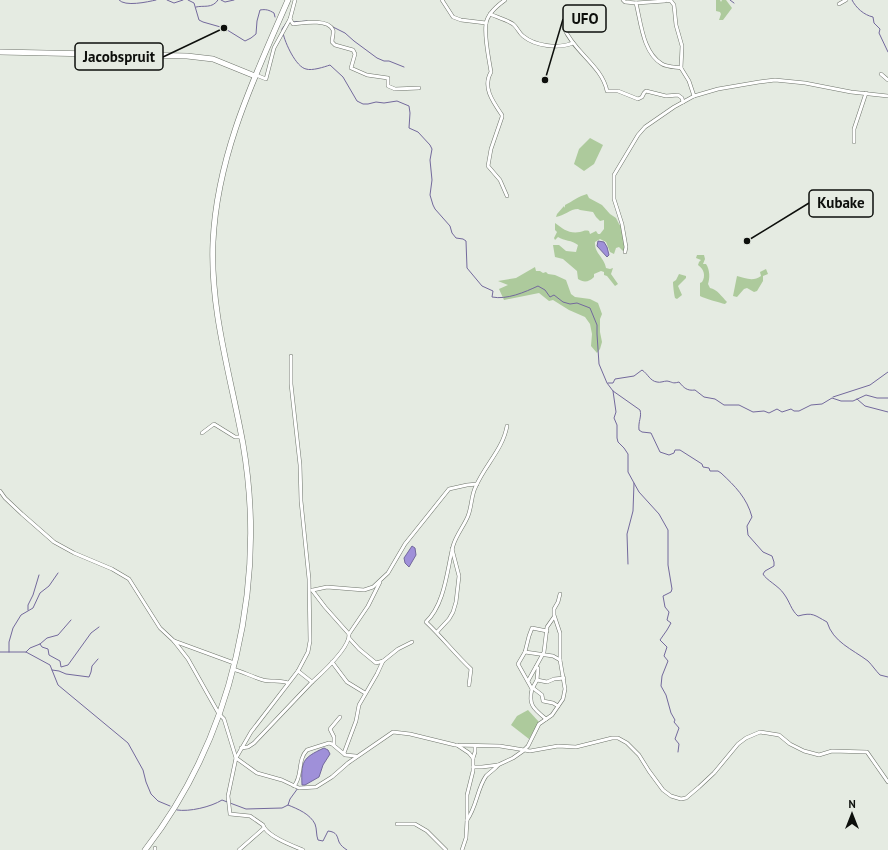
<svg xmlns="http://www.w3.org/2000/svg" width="888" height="850" viewBox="0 0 888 850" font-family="'PT Sans',sans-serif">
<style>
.green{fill:#adca9c}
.water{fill:#9f90d9;stroke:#73699c}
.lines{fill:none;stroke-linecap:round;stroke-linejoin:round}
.stream{stroke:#73699c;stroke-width:1}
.minor-casing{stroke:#6e746b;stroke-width:4}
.primary-casing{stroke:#6e746b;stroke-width:6}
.minor{stroke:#fff;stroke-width:3}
.primary{stroke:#fff;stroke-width:5}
.leader{fill:none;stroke:#0d0f0c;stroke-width:1.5}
.callout-dot{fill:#0d0f0c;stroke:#e5ebe2;stroke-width:1.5}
.callout{fill:#e5ebe2;stroke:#0d0f0c;stroke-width:1.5}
.callout-label{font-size:15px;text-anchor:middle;font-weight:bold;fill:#0d0f0c}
</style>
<rect width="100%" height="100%" fill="#e5ebe2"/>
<g class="green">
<path d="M716,0H720L721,2L722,0H726L732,8L723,20H719L721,14L720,12L716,11Z"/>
<path d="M590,138L603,145L594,164L584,171L574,164L579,149Z"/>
<path d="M587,194L589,198L602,205L610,214L616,218L619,224L621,226L626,247L624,252L619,247L616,248L614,254L610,252L606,242L600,239L595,242C594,253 604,257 606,268L610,269L613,268L611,274L618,284L615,286L607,276L604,275V272L601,271L594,274V277C589,282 584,283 578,279L577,271L563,259L555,257L553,245H559L566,251L576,252L578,245C572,240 564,241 558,237L555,240L554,238L557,232L555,230V223C563,229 569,234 580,232C584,231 585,230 589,231L590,234L596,231L598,234H600L604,229V220L600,221L596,217L593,212L580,210L578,209C570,209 564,216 556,217L557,214L564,206L565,208V205C573,201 579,196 587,194Z"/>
<path d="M697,255H704L705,259L703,264H706C710,270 710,278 708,284L710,288C717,289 722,297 727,302L725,304C720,303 704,298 700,296V283L702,282C706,276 704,269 698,265L699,262L701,260L696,258Z"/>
<path d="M535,267L536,271H540L543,273L546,272L548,274L555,275L566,280L571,294L575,297L590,299L598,303L602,314L600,319V332L602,342L600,349L597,353L591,346L592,334L590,324L585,317L569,310L553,300L549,301L539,293L504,300L499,289L508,285L498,281L516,278Z"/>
<path d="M766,269L768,274L763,276V281L757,291L754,292L747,288L744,289L737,297L733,296L737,276C745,278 753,282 761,276L760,272Z"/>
<path d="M679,274L686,276V278L678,286L682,295L677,299L675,298C674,294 673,285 673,282L676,280Z"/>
<path d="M528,710L539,722L529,739L511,725L517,716Z"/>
</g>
<g class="water">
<path d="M598,241L604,242L607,247L609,255L607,257L597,246Z"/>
<path d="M412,546L415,548L416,555L409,567L405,563L404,558Z"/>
<path d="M324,748L328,750L330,754L323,765L319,777L305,785H302C301,762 302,758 324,748Z"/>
</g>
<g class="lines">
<g class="stream">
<path d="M119,0C125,7 147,2 156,0"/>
<path d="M167,0L174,3L183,0"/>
<path d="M188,0L194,3L199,20L203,22L224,28L245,41L251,38L256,34L257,21L260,10C266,9 269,10 274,13L275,17"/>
<path d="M221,0L225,2L234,0"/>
<path d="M730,0L734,3"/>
<path d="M852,0C856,8 864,15 873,17L874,23L880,29L879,33L888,52"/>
<path d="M196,7C204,5 212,9 218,0"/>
<path d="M292,22L307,21"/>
<path d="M331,26L345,33L354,41L377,58L384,61H389L404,67"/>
<path d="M282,30V29L287,22"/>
<path d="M283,33C285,43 296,67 306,69C312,71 324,67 330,65L343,77L357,101L363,104H368L376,102L384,103L397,101L409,106L410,113L409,128L418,132L430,145L432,149L430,160L432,180L430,195L433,205L435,209L450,226L452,233L456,238L463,239L466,241L467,268L482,286L493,291L492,297C507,300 525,292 538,286L545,290L550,297L554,295L563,302L570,304L577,303L590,308L597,325V334L599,364L607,383L613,391L640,410C642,417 638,421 639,430L642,432L651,433L660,452L669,455L674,453L675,450H680L702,464L703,467L709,468L710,471H718L721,473C735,486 747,498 752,517L747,526L748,535L763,552L772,556L774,562V566L765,571L763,574C766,580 779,586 784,594C790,602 791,610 798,616C813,612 814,615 827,622C833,642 852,649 868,661C872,665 876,671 880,675L888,677"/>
<path d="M608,383H613L615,379L634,376L642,370C648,374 650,381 657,382C660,383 664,381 667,381C673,382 672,384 679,382C684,388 687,391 695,390L704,397L715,399L724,405H739L753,412L764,411L769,413L777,409L782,412L791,409L794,411H799L811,405L822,404L832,398L841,401H853L866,395L877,398H888"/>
<path d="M613,391L616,412L614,418L617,425V438L618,442L624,448L628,454V472L634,483L633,511L627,534L628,564"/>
<path d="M833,397L870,385L888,372"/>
<path d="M857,399L865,406L888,412"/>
<path d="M634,483L639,492L659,514L668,530V565L672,589L671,592L663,596L665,607L669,612L667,620L671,623L667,630L660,640L667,647L664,656L668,661L662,676L661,686L666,695L671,713L675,720L674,722L679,728L675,739L679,744L678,752"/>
<path d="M28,610V605L33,595L39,575"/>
<path d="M40,644L42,647L48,649L49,655L60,661L61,667L68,665L91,633L99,627"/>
<path d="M0,652H26L50,665L58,685L128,743L143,770L146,782L151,794L158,801L170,806"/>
<path d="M9,652V642L13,628L21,615L33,608L40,593L49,586L58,573"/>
<path d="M26,652L30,648L40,644L47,638L58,635L71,620"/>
<path d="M52,670L59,671L66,674L89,677L91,672L92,666L98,659"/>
<path d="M288,805L290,799L298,788"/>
<path d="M177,810C189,812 211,807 222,800L246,809L282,808L288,805C298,809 310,814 315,824C317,829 316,835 318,840L323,841L328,831C337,832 337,836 339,842C341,846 344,848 347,850"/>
</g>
<defs>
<g id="minor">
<path d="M295,0L290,19L293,24C302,23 328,18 333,30C334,33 332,38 332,42L335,45L353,50L355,54L351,68L367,75L388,78V86L395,89L419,88"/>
<path d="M442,0L453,17L461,20L486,23"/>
<path d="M505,0C498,5 487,14 486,24C484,37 489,59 491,72C482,87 493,102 502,115V117L491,149L488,166L500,180L507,196"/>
<path d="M623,0L625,2L636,3L665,1"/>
<path d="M664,0L671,1L674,5L676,25L682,46L681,68L689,81L694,96"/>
<path d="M636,3C641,23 643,53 662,64C667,67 675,67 681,68"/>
<path d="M839,4L846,0"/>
<path d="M490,14C497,17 507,20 513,24C517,27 519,33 523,36C535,46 558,49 573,43"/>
<path d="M564,28C574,52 602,66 607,91H618L638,99L642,97L644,93L646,91L666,96L678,95L682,98L683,102"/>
<path d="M881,74L888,80"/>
<path d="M256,75L266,79L274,48L290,19"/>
<path d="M854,142V129L866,93"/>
<path d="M625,252L626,247L622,224L614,199V175L638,135L645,127L674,107L694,96L718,89L759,82L775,80L805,83L851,92L888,96"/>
<path d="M291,356V384L300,465L301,501L309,579L310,641L308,652L298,671L251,732L236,758L228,796L230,814L250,816L263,825C266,836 293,846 303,850"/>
<path d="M202,433L214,424L235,437H241"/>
<path d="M0,491L5,498L22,514L54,542L74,553L112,569L129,579L160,628L174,641L234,663"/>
<path d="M313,590L327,587L364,590L373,587L388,573L405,544L449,489L467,485L477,484"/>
<path d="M437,632L449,619L453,612L456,602L459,576L452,549"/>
<path d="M349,634L368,606L380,582"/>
<path d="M349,638L359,649L376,663L383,661L398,649L412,642"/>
<path d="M174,641L188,659L219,714L224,719L236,758L257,773L282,780L299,788L316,787L332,777L348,763L393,732L410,734L455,745L500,746L530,751L558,746L576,747L612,738H618L627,743L639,755L649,771L663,790L671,796L681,799L686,798L699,787L714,773L738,744L746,738L760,732L779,735L790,744L804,751L819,755L832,751L867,752L888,782"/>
<path d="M525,652L553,656L560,660"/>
<path d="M332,662L347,682L365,693"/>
<path d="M233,669C243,672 253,677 263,680C272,682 280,680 288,683"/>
<path d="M298,671L312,682C322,673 350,648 349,634L325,607L312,590"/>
<path d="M537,680L547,682L554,679L564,678"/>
<path d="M528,681L544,652L547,627L554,617"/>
<path d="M469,685L471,669C455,654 442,637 426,622C445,604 447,570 453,546C456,535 464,526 468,516C472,506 471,495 476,486C485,465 503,449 507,426"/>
<path d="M533,688L542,695L543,701L553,703L558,706"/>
<path d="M532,689L537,680L538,668L536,667"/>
<path d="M546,719C534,709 528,705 532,689L518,664L525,652L529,636L532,628L547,631"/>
<path d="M334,745V737L330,729L340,717"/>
<path d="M457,745L469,753L473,758V771L467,795V820L466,838L462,850"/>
<path d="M241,748L248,747L254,743L312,682"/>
<path d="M356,756L345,755L344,753L356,721L359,705L377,674L383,661"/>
<path d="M473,758L475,752V746"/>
<path d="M473,767H482L498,765L513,758L523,751L528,746L539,724L552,715L563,699L565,689L560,660V633L554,615V609L558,602L560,594"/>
<path d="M294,786C303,776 297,760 307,750L329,743L332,744L344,754"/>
<path d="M467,820C477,806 477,789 486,776C490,772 495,769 498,765"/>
<path d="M397,824H415L427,831L446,850"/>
<path d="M155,850V848"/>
<path d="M239,850L264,828"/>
</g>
<g id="primary">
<path d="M0,52L187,56L213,59L255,76"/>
<path d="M145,850C233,737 267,584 243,444C231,377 210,311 213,242C217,155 254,78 288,0"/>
</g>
</defs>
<use href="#minor" class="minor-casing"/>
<use href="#primary" class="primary-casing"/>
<use href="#minor" class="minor"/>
<use href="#primary" class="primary"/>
</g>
<path class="leader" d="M545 80L563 19M224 28L163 57M747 241L809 203"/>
<g class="callout-dot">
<circle cx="545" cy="80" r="4"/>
<circle cx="224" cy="28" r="4"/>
<circle cx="747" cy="241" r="4"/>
</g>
<g class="callout">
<rect x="563" y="5" width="43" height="27" rx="4"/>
<rect x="75" y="43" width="88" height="27" rx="4"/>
<rect x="809" y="190" width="64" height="27" rx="4"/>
</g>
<g class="callout-label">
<text x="585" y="24">UFO</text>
<text x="119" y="62">Jacobspruit</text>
<text x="841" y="208">Kubake</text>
</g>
<g transform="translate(852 814)" stroke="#e5ebe2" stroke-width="3" paint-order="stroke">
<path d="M0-3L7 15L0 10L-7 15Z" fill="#0d0f0c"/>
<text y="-6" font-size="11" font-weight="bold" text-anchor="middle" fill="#0d0f0c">N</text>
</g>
</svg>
